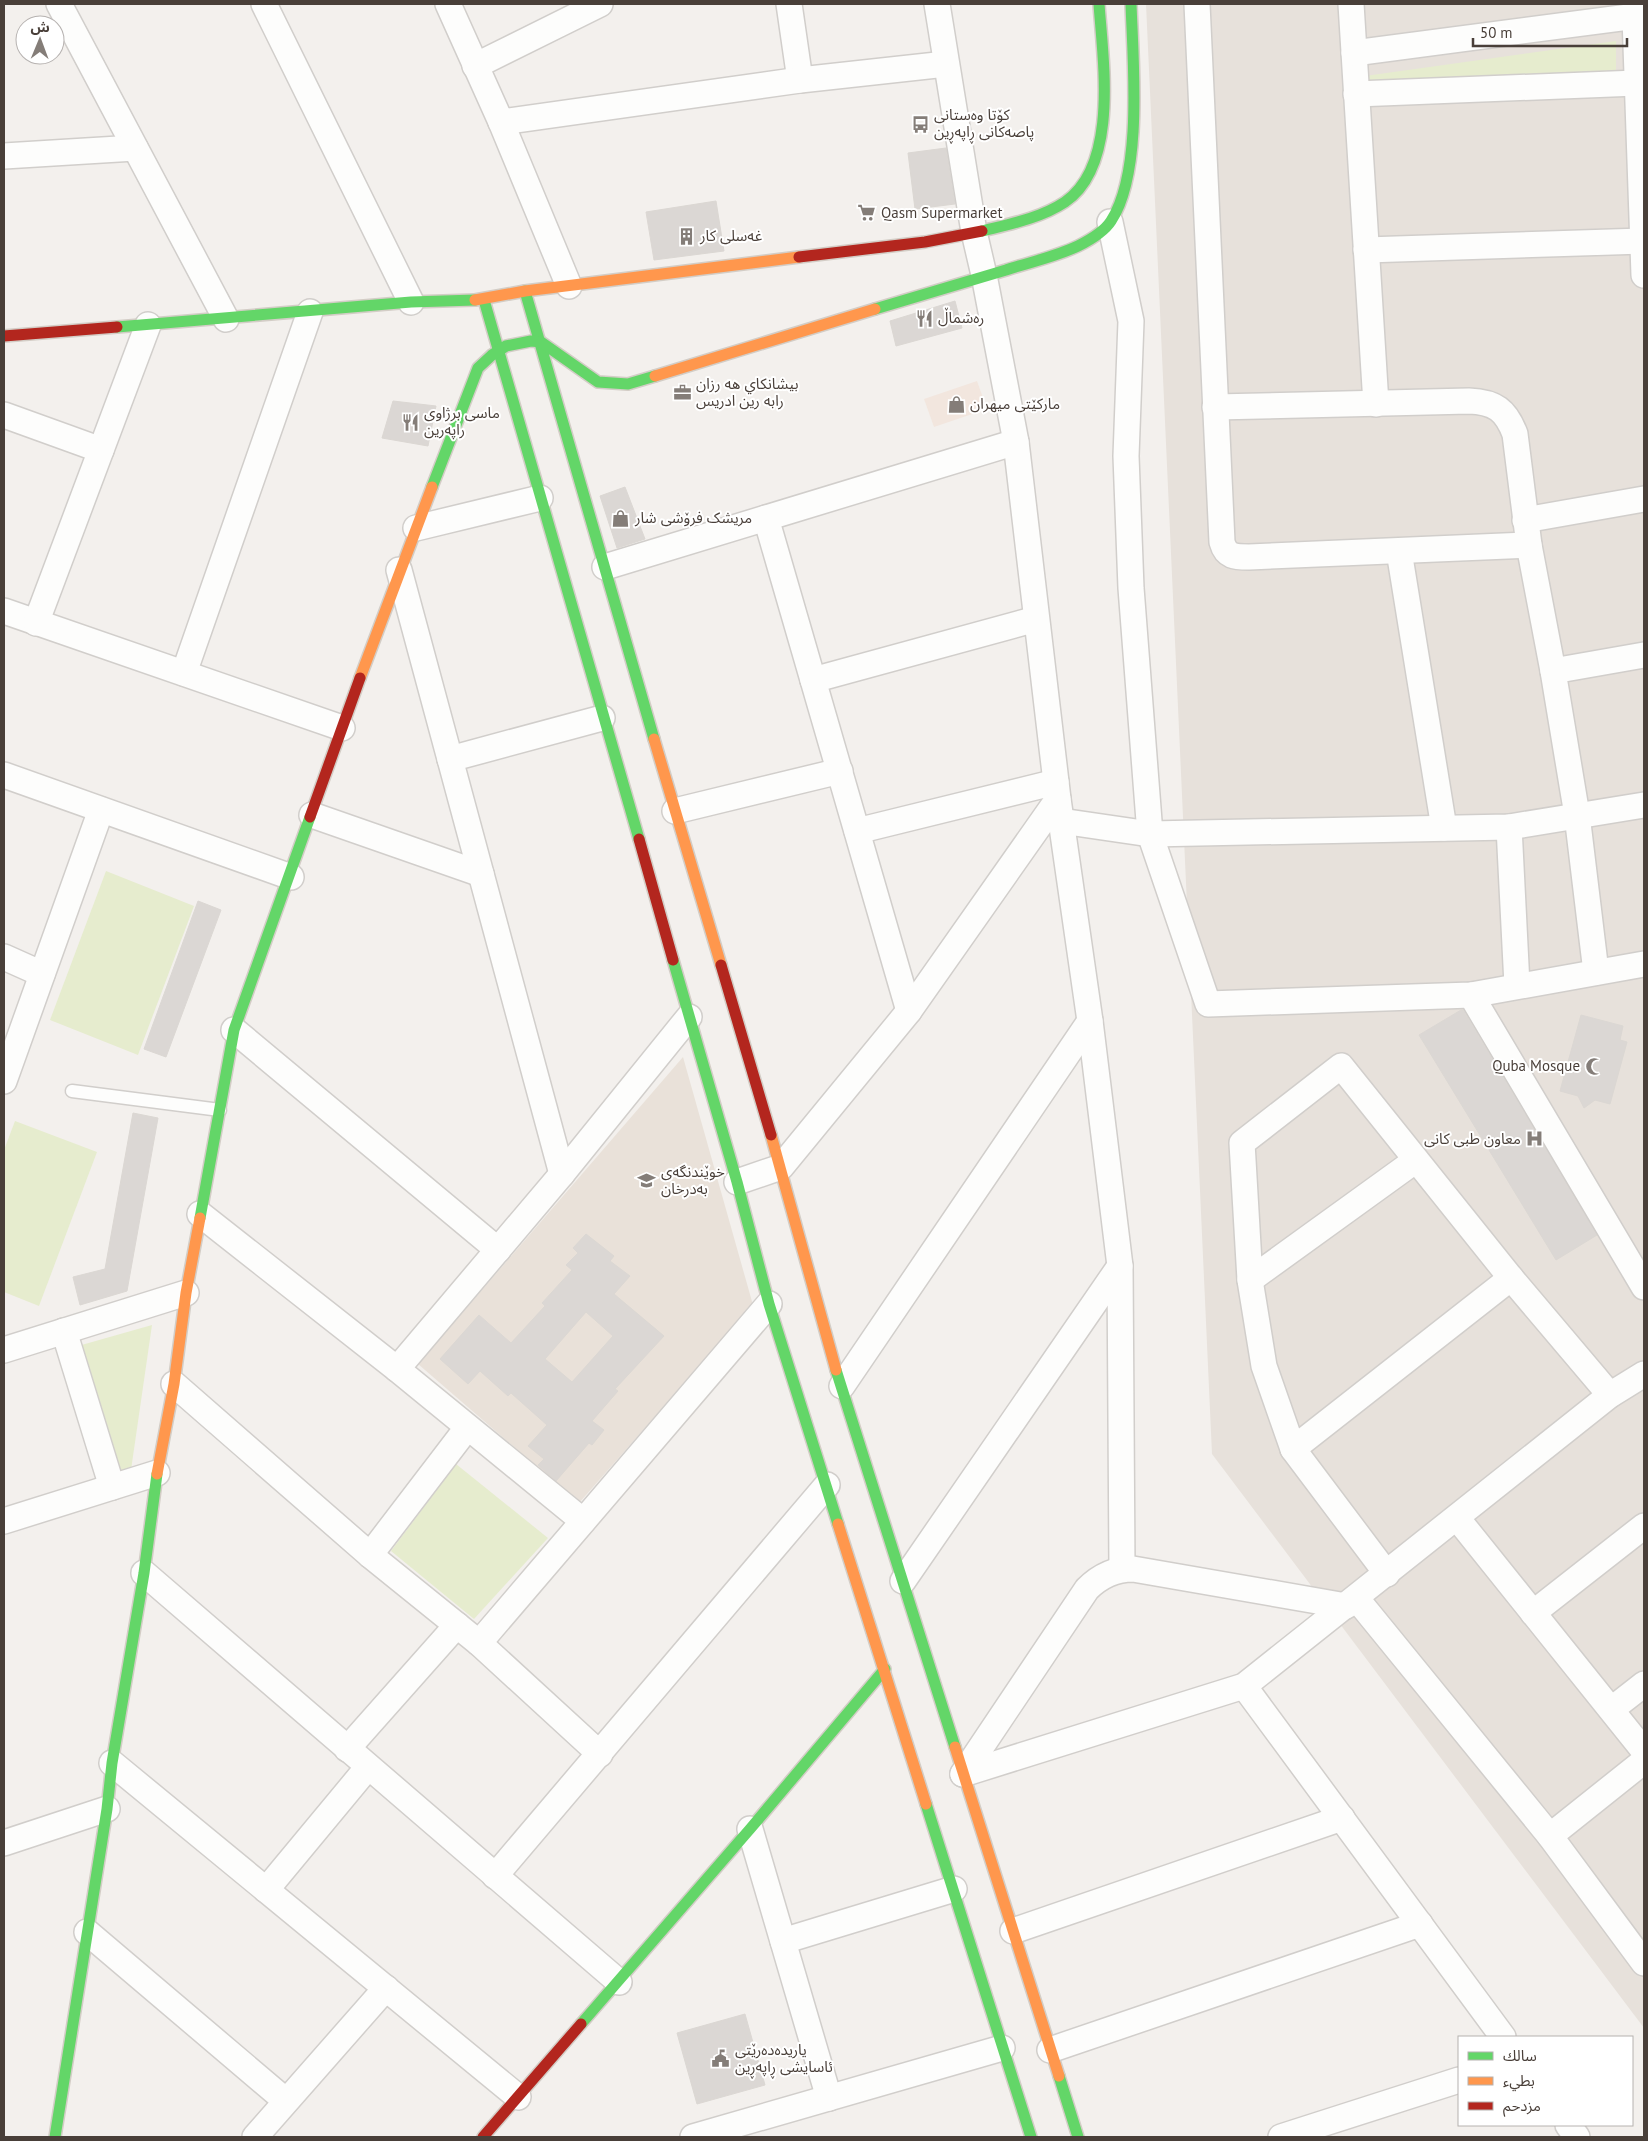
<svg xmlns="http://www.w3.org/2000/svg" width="1648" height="2141" viewBox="0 0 1648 2141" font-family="'PT Sans','Noto Sans Arabic',sans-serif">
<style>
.residential{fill:#e7e1db}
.commercial{fill:#f2e6de}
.education{fill:#e9e1d9}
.green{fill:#e6ecce}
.building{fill:#dbd7d4;stroke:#dbd7d3;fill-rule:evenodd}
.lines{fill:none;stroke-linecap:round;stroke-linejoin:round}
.lane-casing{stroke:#d1cecb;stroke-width:15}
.street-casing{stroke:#d1cecb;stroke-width:28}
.fast-casing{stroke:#d3cdc6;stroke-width:14}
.slow-casing{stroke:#d3cdc6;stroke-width:14}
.jam-casing{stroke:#d3cdc6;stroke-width:14}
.lane{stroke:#fdfdfc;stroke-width:12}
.street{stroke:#fdfdfc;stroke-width:25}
.fast{stroke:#63d668;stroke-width:11}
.slow{stroke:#ff974d;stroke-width:11}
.jam{stroke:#b3261e;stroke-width:11}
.labels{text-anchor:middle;stroke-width:4;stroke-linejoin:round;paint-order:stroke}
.poi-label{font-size:15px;fill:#493f39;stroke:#fff;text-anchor:start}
</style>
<rect width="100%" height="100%" fill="#f3f0ed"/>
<path class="residential" d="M1146,4H1644V2028L1212,1454Z"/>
<path class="commercial" d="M977,381L987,409L934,427L924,399Z"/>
<path class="education" d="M683,1057L753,1305L579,1503L418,1364Z"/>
<g class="green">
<path d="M1616,41V79L1366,89L1365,76Z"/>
<path d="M106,871L194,906L138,1055L50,1020Z"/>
<path d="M15,1121L97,1152L39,1306L4,1292V1150Z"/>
<path d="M152,1325L131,1470L117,1474L78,1346Z"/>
<path d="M456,1464L548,1538L474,1619L391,1551Z"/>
</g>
<g class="building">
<path d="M946,148L955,204L915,209L908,153Z"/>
<path d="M716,201L724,251L654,260L646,212Z"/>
<path d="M955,301L962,328L896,346L890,321Z"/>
<path d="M393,401L436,406L428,446L382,438Z"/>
<path d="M625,487L645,539L617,548L600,496Z"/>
<path d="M198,901L221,910L166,1057L144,1049Z"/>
<path d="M1461,1010H1463L1597,1235L1556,1260L1419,1035Z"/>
<path d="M1581,1015L1623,1026L1620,1040L1627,1042L1610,1104L1595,1100L1584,1108L1578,1096L1560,1091Z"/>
<path d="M133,1113L158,1118L127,1291L80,1305L73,1277L105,1269Z"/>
<path d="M586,1234L614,1256L610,1261L630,1276L614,1294L664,1336L615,1389L618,1391L592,1421L604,1430L592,1445L589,1443L556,1481L538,1465L544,1459L528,1446L547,1425L511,1393L508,1396L480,1371L468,1384L440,1359L479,1315L511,1343L545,1306L542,1303L572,1270L566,1265L578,1253L573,1248ZM586,1312L613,1336L572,1382L545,1359Z"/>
<path d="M745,2014L765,2085L697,2104L677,2033Z"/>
</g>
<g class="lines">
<defs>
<path id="lane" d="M72,1091L220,1110"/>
<g id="street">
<path d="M59,4L226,319"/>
<path d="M264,4L411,302"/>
<path d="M448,4L501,122L569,286"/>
<path d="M789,4L800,80"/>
<path d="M937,4L974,232L984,275L1016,442L1058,799L1090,1021L1120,1266L1122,1569"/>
<path d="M1197,4L1222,542C1226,557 1235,557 1249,557L1529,545"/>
<path d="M1351,4L1376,404"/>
<path d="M1635,17L1644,275"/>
<path d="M1354,53L1644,15"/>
<path d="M475,66L600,4"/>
<path d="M1356,94L1637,83"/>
<path d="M501,122L800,80L946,64"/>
<path d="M4,156L135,148"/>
<path d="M1110,222L1131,321L1126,456L1131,588L1150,834L1208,1004L1471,995L1644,964"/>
<path d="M1366,250L1643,241"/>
<path d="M1215,407L1469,401C1495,402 1506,410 1515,434L1529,545L1553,671"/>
<path d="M4,415L101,450"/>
<path d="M766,518L909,1011"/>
<path d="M1525,520L1644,499"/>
<path d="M416,528L540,498"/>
<path d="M1399,551L1444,828"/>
<path d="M605,567L1016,442"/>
<path d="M399,570L562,1174"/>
<path d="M4,611L342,728"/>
<path d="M36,623L148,325"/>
<path d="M184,673L310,312"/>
<path d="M813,680L1036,619"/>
<path d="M450,759L602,718"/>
<path d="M4,775L291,877"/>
<path d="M675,811L840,771"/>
<path d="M312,815L481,874"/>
<path d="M1061,821L1150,834L1509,827L1644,805"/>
<path d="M1509,827L1517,985"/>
<path d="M857,831L1056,782"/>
<path d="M4,957L42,974"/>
<path d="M1596,972L1577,815L1553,671L1644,655"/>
<path d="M1471,995L1644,1287"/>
<path d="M234,1030L498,1250"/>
<path d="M4,1081L101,810"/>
<path d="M737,1182L781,1167L909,1011L1058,799"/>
<path d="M200,1214L397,1369L583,1521"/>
<path d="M1250,1280L1416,1160"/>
<path d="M64,1331L112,1487"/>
<path d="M4,1350L186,1293"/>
<path d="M397,1369L562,1174L689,1017"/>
<path d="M174,1384L370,1555L479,1643L600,1754"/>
<path d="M842,1386L1090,1021"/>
<path d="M1293,1449L1511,1278"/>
<path d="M1457,1518L1644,1751"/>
<path d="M4,1521L157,1473"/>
<path d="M370,1555L467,1428"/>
<path d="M144,1573L619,1982"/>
<path d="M1387,1574L1293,1449L1264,1366L1250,1280L1242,1143L1341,1066L1511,1278L1610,1395"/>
<path d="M903,1581L1120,1266"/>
<path d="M1356,1598L1550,1836L1644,1963"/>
<path d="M1533,1613L1644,1526"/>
<path d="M479,1643L769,1304"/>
<path d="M1244,1686L1503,2037"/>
<path d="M1612,1709L1644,1684"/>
<path d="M347,1749L457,1625"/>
<path d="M112,1763L518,2097"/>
<path d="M963,1774L1244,1686L1610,1395L1644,1374"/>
<path d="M963,1774L1087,1589C1100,1576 1114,1569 1133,1569L1346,1606"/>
<path d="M750,1829L829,2098"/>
<path d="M1550,1836L1644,1761"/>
<path d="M4,1843L107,1809"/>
<path d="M495,1876L827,1485"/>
<path d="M266,1890L368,1767"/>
<path d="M1013,1931L1342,1818"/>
<path d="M87,1932L286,2101"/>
<path d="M783,1941L954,1889"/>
<path d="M1050,2050L1420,1924"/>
<path d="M1568,2125L1577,2137"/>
<path d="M255,2137L386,1988"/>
<path d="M693,2137L1002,2048"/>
<path d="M1281,2137L1459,2080"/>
</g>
<g id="fast">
<path d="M982,231C1010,224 1041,218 1065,202C1119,165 1103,61 1099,4"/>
<path d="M525,291L654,739"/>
<path d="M484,300L639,839"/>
<path d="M875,309C919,296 962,283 1006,270C1030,262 1055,257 1078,246C1090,240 1104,232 1111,221C1143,172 1133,62 1131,4"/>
<path d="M117,327L411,302L475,300"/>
<path d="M432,487L478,368L492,355L506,346L531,341L541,342L598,382L628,384L655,376"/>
<path d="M673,960L737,1182L769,1304L838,1524"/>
<path d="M200,1218L234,1030L310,817"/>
<path d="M836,1370L955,1747"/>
<path d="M926,1804L1031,2137"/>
<path d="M581,2024L750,1829L885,1669"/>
<path d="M1059,2076L1078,2137"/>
<path d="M55,2137L107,1809L112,1763L144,1573L157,1474"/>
</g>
<g id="slow">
<path d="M475,300L525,291L799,257"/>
<path d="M655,376L875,309"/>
<path d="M360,678L432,487"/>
<path d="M654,739L721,965"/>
<path d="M771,1135L836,1370"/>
<path d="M157,1474L174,1384L186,1293L200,1218"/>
<path d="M838,1524L926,1804"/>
<path d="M955,1747L1059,2076"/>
</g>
<g id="jam">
<path d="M799,257L925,242L982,231"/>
<path d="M4,336L117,327"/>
<path d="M310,817L360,678"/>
<path d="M639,839L673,960"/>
<path d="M721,965L771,1135"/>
<path d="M483,2137L581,2024"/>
</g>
</defs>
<use href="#lane" class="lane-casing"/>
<use href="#street" class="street-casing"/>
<use href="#fast" class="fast-casing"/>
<use href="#slow" class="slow-casing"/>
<use href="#jam" class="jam-casing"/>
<use href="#lane" class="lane"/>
<use href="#street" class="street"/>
<use href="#fast" class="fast"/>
<use href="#slow" class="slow"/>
<use href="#jam" class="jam"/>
</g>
<defs>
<symbol id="bus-bare" viewBox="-9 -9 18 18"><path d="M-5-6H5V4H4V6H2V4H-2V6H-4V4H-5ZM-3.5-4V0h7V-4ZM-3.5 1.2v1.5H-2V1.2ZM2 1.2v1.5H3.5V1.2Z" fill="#847d78" stroke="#fff" stroke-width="2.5" paint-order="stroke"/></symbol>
<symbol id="supermarket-bare" viewBox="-9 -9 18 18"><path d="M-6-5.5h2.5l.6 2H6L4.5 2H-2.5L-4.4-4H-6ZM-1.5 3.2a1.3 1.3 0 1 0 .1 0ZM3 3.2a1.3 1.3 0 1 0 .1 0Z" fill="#847d78" stroke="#fff" stroke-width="2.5" paint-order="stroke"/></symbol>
<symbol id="building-bare" viewBox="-9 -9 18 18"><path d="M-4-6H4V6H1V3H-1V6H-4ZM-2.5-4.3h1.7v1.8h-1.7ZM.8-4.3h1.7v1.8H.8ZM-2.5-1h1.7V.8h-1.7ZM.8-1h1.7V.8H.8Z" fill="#847d78" stroke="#fff" stroke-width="2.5" paint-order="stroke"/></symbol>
<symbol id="restaurant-bare" viewBox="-9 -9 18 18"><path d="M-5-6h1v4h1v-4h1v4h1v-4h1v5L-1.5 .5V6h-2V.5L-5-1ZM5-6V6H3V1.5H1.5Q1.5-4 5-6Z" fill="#847d78" stroke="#fff" stroke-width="2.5" paint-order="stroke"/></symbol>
<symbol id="office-bare" viewBox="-9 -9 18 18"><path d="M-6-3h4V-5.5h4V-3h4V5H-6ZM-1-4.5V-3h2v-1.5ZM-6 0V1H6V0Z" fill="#847d78" stroke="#fff" stroke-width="2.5" paint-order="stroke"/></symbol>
<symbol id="shop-bare" viewBox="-9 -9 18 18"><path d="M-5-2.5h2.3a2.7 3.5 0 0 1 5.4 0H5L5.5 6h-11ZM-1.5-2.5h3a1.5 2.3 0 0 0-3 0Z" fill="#847d78" stroke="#fff" stroke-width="2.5" paint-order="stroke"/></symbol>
<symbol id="mosque-bare" viewBox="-9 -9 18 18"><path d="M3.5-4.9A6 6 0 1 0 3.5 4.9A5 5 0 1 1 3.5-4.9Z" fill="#847d78" stroke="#fff" stroke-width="2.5" paint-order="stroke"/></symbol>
<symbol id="hospital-bare" viewBox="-9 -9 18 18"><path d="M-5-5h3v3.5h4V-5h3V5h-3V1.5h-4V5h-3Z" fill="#847d78" stroke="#fff" stroke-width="2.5" paint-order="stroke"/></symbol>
<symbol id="school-bare" viewBox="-9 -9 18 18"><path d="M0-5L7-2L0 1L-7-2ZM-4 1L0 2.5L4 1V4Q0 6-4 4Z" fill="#847d78" stroke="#fff" stroke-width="2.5" paint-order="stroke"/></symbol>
<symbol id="civic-bare" viewBox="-9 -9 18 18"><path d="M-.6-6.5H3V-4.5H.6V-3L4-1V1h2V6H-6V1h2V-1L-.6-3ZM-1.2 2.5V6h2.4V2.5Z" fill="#847d78" stroke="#fff" stroke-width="2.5" paint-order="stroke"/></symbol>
</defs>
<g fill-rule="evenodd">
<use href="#bus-bare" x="908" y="112" width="25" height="25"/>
<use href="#supermarket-bare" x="854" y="200" width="25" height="25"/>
<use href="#building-bare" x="674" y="224" width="25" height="25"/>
<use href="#restaurant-bare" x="912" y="306" width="25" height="25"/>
<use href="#office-bare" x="670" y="380" width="25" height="25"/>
<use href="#shop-bare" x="944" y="392" width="25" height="25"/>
<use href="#restaurant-bare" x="398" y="410" width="25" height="25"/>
<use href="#shop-bare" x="608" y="506" width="25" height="25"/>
<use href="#mosque-bare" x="1582" y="1054" width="25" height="25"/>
<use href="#hospital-bare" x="1522" y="1126" width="25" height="25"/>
<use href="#school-bare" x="634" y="1168" width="25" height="25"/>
<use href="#civic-bare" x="708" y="2046" width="25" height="25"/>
</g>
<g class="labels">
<g class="poi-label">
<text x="934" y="120">كۆتا وەستانی<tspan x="934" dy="17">پاصەکانی ڕاپەڕین</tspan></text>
<text x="881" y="218">Qasm Supermarket</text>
<text x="700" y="241">غەسلی کار</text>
<text x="938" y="323">رەشماڵ</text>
<text x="696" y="389">بيشانكاي هه رزان<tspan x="696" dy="17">رابه رين ادريس</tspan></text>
<text x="970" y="409">مارکێتی میهران</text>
<text x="424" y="418">ماسی برژاوی<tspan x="424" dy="17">راپەرین</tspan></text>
<text x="635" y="523">مریشک فرۆشی شار</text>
<text x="1580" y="1071" text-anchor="end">Quba Mosque</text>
<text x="1521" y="1144" text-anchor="end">معاون طبی کانی</text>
<text x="661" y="1177">خوێندنگەی<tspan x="661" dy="17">بەدرخان</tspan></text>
<text x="735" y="2055">یاریدەدەرێتی<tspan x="735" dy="17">ئاسایشی ڕاپەڕین</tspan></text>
</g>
</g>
<rect width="1648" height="2141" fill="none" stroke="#493f39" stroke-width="10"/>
<rect x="1458" y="2036" width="175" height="90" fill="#ffffff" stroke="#b6b2b0"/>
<rect x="1468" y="2052" width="25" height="8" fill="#63d668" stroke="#b6b2b0"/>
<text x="1503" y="2061" font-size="15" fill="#493f39">سالك</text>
<rect x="1468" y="2077" width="25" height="8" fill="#ff974d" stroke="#b6b2b0"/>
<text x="1503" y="2086" font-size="15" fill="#493f39">بطيء</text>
<rect x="1468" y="2102" width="25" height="8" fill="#b3261e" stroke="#b6b2b0"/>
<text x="1503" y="2111" font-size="15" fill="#493f39">مزدحم</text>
<g transform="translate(40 40) rotate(1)"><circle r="24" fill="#ffffff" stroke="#b6b2b0"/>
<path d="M0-4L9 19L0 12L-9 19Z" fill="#847d78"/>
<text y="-8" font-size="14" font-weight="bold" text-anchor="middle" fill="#493f39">ش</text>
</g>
<path d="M1473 38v8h154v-8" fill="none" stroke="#493f39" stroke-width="2.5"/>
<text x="1480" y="38" font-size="15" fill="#493f39" stroke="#ffffff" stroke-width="4" paint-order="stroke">50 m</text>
</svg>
